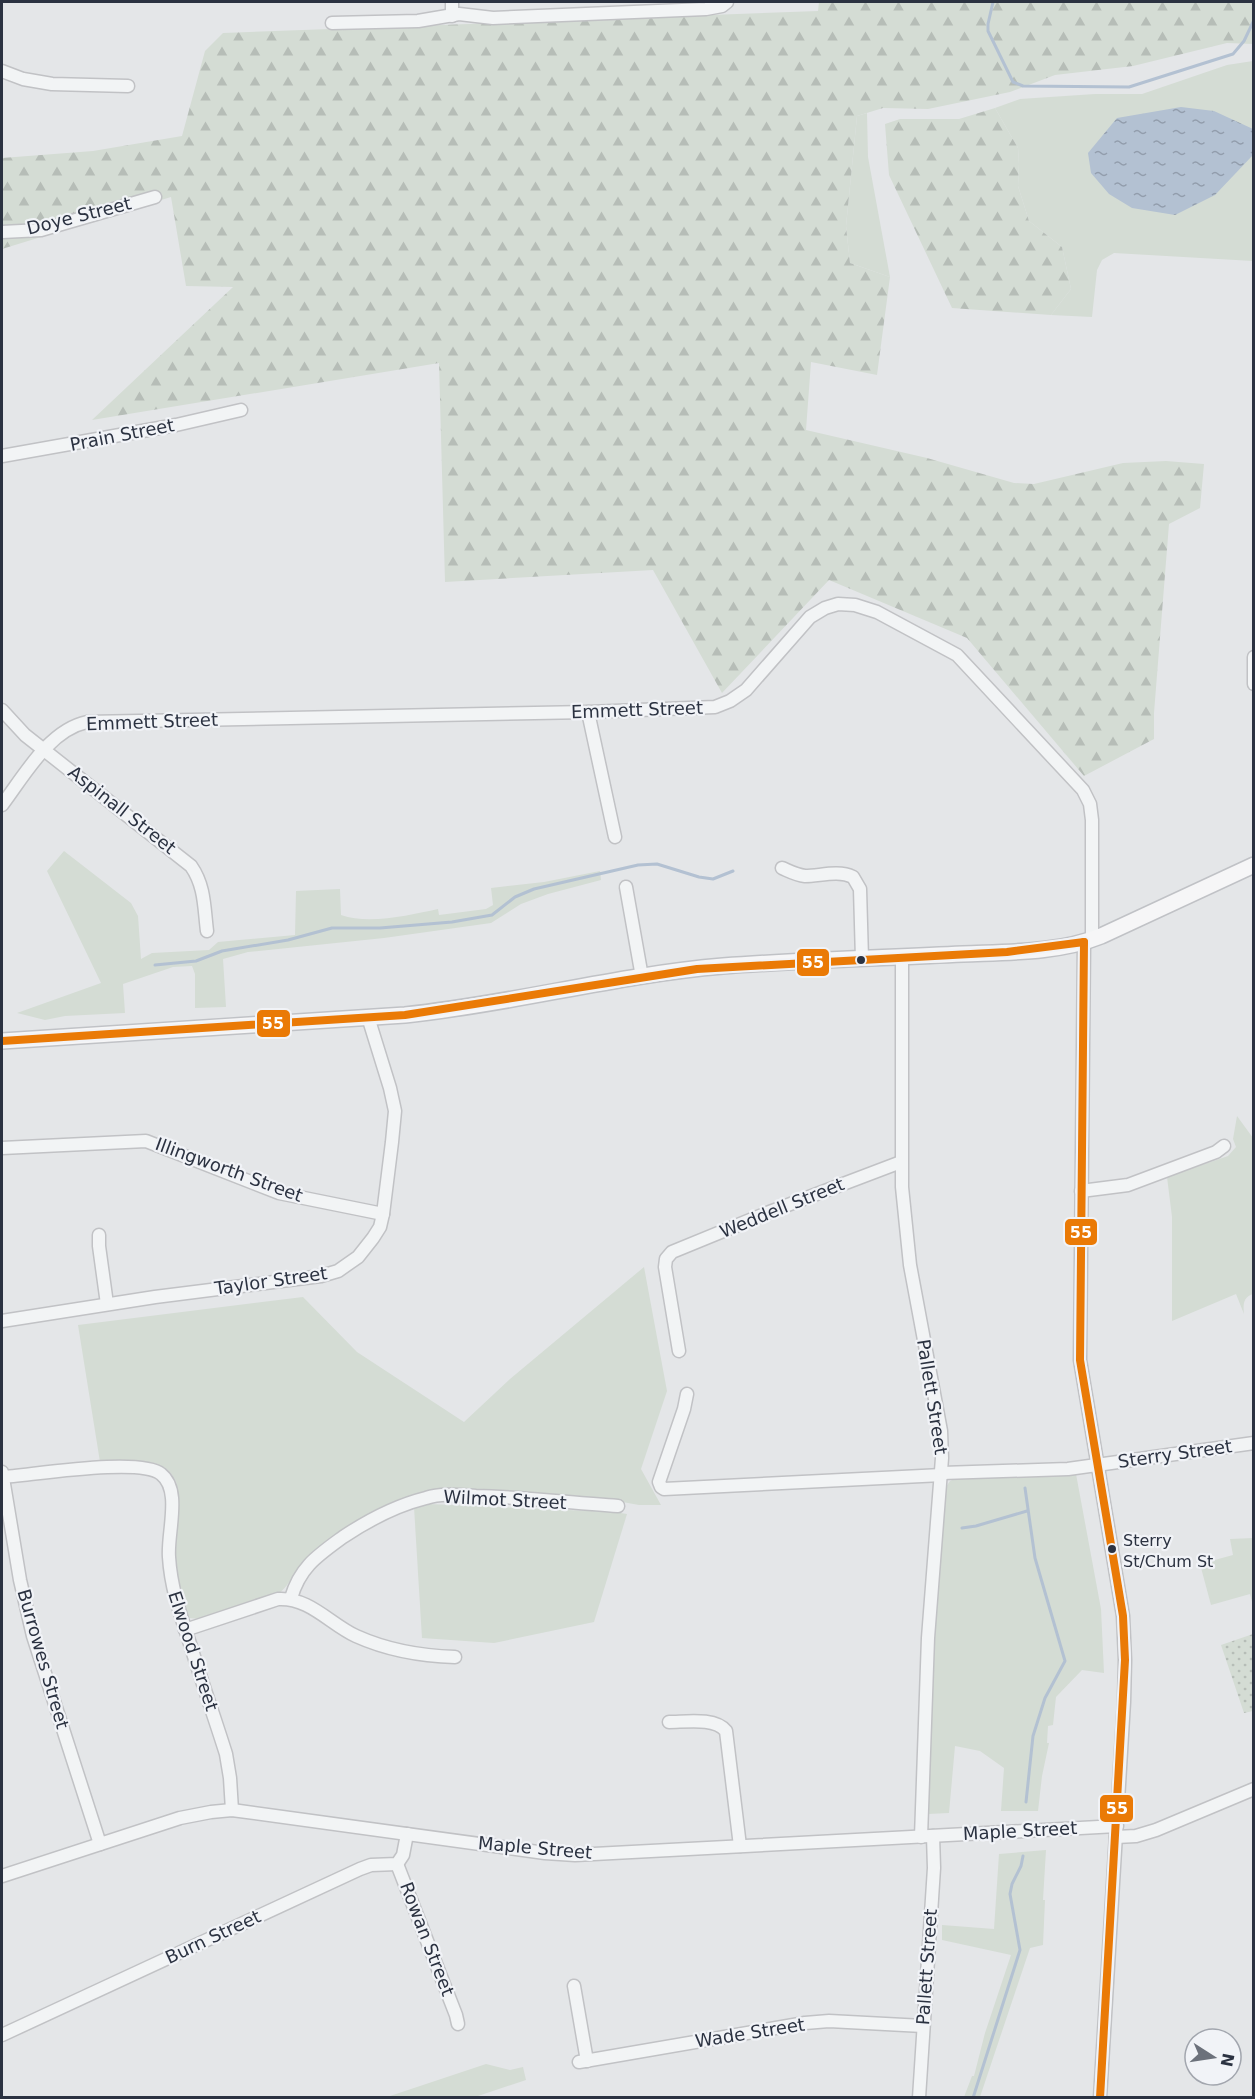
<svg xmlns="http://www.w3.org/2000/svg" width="1255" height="2099" viewBox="0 0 1255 2099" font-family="'DejaVu Sans',sans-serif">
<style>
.green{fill:#d4dcd4}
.forest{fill:url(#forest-firs)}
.park{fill:url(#park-dots)}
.water{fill:url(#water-ripples)}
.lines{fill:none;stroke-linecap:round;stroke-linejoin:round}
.stream{stroke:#b3c1d2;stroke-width:3}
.minor-casing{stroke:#c1c2c5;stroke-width:15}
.major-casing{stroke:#c0c2c6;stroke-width:18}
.minor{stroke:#f2f4f5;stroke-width:12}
.major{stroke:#f6f6f7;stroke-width:15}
.bus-1-casing{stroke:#f1f3f7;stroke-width:12}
.bus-1{stroke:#ea7a06;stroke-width:8}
.bus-dot{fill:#2b3241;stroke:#f1f3f7;stroke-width:2}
.labels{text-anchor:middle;stroke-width:4.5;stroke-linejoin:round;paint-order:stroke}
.bus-label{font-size:16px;fill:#2b3241;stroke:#f1f3f7;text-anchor:start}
.street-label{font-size:18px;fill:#2b3241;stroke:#f1f3f7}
.line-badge{stroke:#f1f3f7;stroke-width:2}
.badge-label{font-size:16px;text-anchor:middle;font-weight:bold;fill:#fff}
</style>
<defs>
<pattern id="forest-firs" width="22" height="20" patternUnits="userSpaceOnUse" patternTransform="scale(1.5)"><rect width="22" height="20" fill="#d4dcd4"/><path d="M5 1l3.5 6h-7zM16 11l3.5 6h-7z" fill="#b6bdb7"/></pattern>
<pattern id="park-dots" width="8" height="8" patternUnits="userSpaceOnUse" patternTransform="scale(1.5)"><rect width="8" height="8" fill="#d4dcd4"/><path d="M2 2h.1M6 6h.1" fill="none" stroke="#b6bdb7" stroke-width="1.8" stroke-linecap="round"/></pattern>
<pattern id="water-ripples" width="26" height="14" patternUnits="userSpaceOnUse" patternTransform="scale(1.5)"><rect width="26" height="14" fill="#b3c1d2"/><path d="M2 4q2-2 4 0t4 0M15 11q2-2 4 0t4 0" fill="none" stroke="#929dac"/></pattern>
</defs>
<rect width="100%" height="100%" fill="#e4e6e8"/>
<g class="green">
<path d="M1253,61V261L1114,253L1102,260L1097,270L1092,317L1051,315L1071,289L1062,247L1029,221L1018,186L1019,164L1018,148L995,108L1020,99L1095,94H1142L1227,65Z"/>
<path d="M867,113L868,157L890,277L850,263L846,226L857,116Z"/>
<path d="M64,851L131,903L138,916L141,959L152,953L209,950L218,942L295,935L296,891L340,889L341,915C369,925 410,915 438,909L439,915L486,909L493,905L491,888L544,882L600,871L601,880L548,894L521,904L491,923L384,938L248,952L223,959L226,1007L195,1008V974L192,966L173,967L123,984L125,1013L65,1016L45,1020L17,1013L101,983L47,871Z"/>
<path d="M1237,1116L1253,1138V1294C1243,1297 1243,1305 1244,1314L1236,1294L1172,1321V1217L1167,1177L1228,1156L1236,1147L1233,1139Z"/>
<path d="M644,1267L667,1391L641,1469L661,1505H639L617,1501L433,1491L306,1559C294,1570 291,1585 278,1594L199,1619L189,1618C182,1605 177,1588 175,1574C171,1545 182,1511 177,1486C177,1481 171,1473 168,1470C152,1457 118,1461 100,1462L78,1325L303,1297L357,1352L464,1422L510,1379Z"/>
<path d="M1076,1474L1101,1609L1104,1673L1082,1670L1056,1697L1053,1725L1048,1726L1047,1743H1049L1042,1776L1038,1811H1001L1004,1768L980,1751L955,1746L949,1813L928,1814L933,1634L946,1487L950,1481L956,1478Z"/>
<path d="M429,1504L614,1512L627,1514L594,1622L494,1643L422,1638L414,1507Z"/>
<path d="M1253,1538V1606L1250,1594L1211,1605L1200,1564L1233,1555L1230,1539Z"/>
<path d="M1046,1850L1043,1900H1045L1043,1945L1030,1948L980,2097H964L972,2076H974L985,2033L1011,1955L942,1940V1925L994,1929L999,1854Z"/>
<path d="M486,2064L510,2070L523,2067L526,2080L475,2097H387Z"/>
</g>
<g class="forest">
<path d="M819,2H1253V44L1227,43L1133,66L1055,75L1010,92L928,109L883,108L857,116L846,226L850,263L890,277L877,375L811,362L806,430L927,458L1014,483L1034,484L1123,463L1166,461L1204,464L1200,508L1169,524L1154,713V739L1084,776L967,638L829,580L722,693L653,570L445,582L439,363L92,420L233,287L186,286L171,197L2,249V158L93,151L182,136L205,51L223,33L818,11Z"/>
<path d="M995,108L1018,148L1019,164L1018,186L1029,221L1062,247L1071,289L1051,315L952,308L889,175L885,124L900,119H959Z"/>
</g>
<path class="park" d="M1253,1634V1711L1244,1713L1221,1645Z"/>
<path class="water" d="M1181,107L1214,111L1253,129V155L1215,195L1175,215L1132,208L1109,194L1091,173L1088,153L1117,118Z"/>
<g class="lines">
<g class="stream">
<path d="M993,2L988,24V31L1013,82L1023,86L1129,87L1233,54L1244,41L1254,20"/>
<path d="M155,965L196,961L222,951L288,940L332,928H380L452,922L492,915L515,897L534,889L638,865L657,864L699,877L713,879L733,871"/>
<path d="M1025,1488L1035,1558L1065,1661L1045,1698L1033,1736L1026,1802"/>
<path d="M962,1528L976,1526L1027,1511"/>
<path d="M973,2098L1020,1950L1010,1894L1012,1884L1021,1866L1023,1856"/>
</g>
<defs>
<g id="minor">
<path d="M452,16V2"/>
<path d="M332,23L418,21L459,14L493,18L706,9L722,6L727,2"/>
<path d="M2,71L23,79L52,84L128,86"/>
<path d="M2,232L41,230L155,197"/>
<path d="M2,456L176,425L241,410"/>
<path d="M1254,657V684"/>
<path d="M2,710L25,735L191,866C205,886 204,907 207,931"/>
<path d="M588,712L615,837"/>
<path d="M2,805C24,776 49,730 87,722L588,712L715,707L730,701L746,690L810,617L825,608L838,604L855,605L877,612L957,655L1083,790L1090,804L1092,820V940"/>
<path d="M782,868C789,871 796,875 805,876C820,876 838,870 853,877L860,889L862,959"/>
<path d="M626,887L642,977"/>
<path d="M1084,942L1080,1360L1123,1616L1125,1660L1124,1702L1100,2098"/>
<path d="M902,957V1187L910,1265L941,1431L942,1458L928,1638L921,1837"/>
<path d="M2,1148L146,1141L279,1193L383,1214"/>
<path d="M1081,1191L1128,1185L1216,1152L1224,1146"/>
<path d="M99,1235V1246L107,1304"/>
<path d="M2,1321L155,1297L321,1276L338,1271L358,1257L373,1238L380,1227L383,1214L392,1142L395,1111L390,1088L368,1017"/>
<path d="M679,1351L665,1267L666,1259L672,1252L772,1211L901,1162"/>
<path d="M687,1394L684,1409L659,1482L661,1487L664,1489L942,1475"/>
<path d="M2,1472L20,1580L33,1636L100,1844"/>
<path d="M942,1473L1068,1469L1254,1443"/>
<path d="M2,1477C33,1475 140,1457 161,1474C182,1490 167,1533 169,1557C171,1590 182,1619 192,1650C203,1685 215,1719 226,1754L230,1778L232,1810"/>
<path d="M291,1598C300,1567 317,1556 343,1537C367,1521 398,1505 426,1498C442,1493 459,1495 476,1496C523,1497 571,1503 618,1506"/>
<path d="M185,1630L278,1599C309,1597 330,1624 356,1636C387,1650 421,1656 455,1657"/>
<path d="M669,1722C685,1722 715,1717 726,1731L740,1846"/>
<path d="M1116,1837L1136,1836L1156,1830L1254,1789"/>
<path d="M397,1864L456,2015L458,2024"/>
<path d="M2,1876L180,1818L211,1812L232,1810L545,1853L575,1855L1117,1826"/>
<path d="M574,1986L587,2061"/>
<path d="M2,2035L360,1869L371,1865L397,1864L403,1855L407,1834"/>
<path d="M579,2062L805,2023L829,2021L923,2026"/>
<path d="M919,2098L934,1868L933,1836"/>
</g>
<path id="major" d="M2,1041L405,1015C512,1004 616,975 723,966C803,960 883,958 963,954C1008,952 1059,953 1101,936L1254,865"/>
</defs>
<use href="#minor" class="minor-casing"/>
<use href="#major" class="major-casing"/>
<use href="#minor" class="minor"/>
<use href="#major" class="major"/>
<defs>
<g id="bus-1">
<path d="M1084,942L1080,1360L1123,1616L1125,1660L1100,2098"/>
<path d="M2,1041L405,1015L697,969L1007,952L1084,942"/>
</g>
</defs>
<use href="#bus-1" class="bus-1-casing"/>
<use href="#bus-1" class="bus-1"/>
</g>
<g class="bus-dot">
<circle cx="861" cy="960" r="5"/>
<circle cx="1112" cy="1549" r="5"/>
</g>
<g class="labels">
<g class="bus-label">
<text x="1123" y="1546">Sterry<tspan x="1123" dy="21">St/Chum St</tspan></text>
</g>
<g class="street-label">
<text transform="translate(79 216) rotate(-14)" y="6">Doye Street</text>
<text transform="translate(122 435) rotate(-11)" y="6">Prain Street</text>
<text transform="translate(637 710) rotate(-2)" y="6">Emmett Street</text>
<text transform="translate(152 722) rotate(-2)" y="6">Emmett Street</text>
<text transform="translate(122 810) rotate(38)" y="6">Aspinall Street</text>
<text transform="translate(229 1170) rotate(20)" y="6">Illingworth Street</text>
<text transform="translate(782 1208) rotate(-22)" y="6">Weddell Street</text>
<text transform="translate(271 1281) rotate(-8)" y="6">Taylor Street</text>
<text transform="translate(932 1397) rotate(81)" y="6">Pallett Street</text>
<text transform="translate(1175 1454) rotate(-8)" y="6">Sterry Street</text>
<text transform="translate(505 1500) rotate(3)" y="6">Wilmot Street</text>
<text transform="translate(193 1651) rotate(72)" y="6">Elwood Street</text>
<text transform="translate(43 1659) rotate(74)" y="6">Burrowes Street</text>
<text transform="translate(1020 1831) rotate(-3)" y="6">Maple Street</text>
<text transform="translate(535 1848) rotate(5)" y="6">Maple Street</text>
<text transform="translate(213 1937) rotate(-25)" y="6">Burn Street</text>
<text transform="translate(427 1939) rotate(69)" y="6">Rowan Street</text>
<text transform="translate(927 1967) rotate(-86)" y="6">Pallett Street</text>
<text transform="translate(750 2033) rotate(-9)" y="6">Wade Street</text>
</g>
</g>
<g class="line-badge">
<rect x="796" y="948" width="34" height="29" rx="6" fill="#ea7a06"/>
<rect x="256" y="1009" width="35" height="29" rx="6" fill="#ea7a06"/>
<rect x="1064" y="1218" width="34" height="28" rx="6" fill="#ea7a06"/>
<rect x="1099" y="1794" width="35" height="29" rx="6" fill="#ea7a06"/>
</g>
<g class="badge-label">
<text x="813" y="968">55</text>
<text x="273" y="1029">55</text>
<text x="1081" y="1238">55</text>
<text x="1117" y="1814">55</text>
</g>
<rect width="1255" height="2099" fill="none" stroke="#2b3241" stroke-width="6"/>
<g transform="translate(1213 2057) rotate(102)"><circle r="28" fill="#f1f3f7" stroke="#a2a6ae" stroke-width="1.5"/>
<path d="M0-4.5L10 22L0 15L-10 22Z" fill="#6c717b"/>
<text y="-9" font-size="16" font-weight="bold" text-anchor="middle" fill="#2b3241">N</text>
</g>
</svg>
